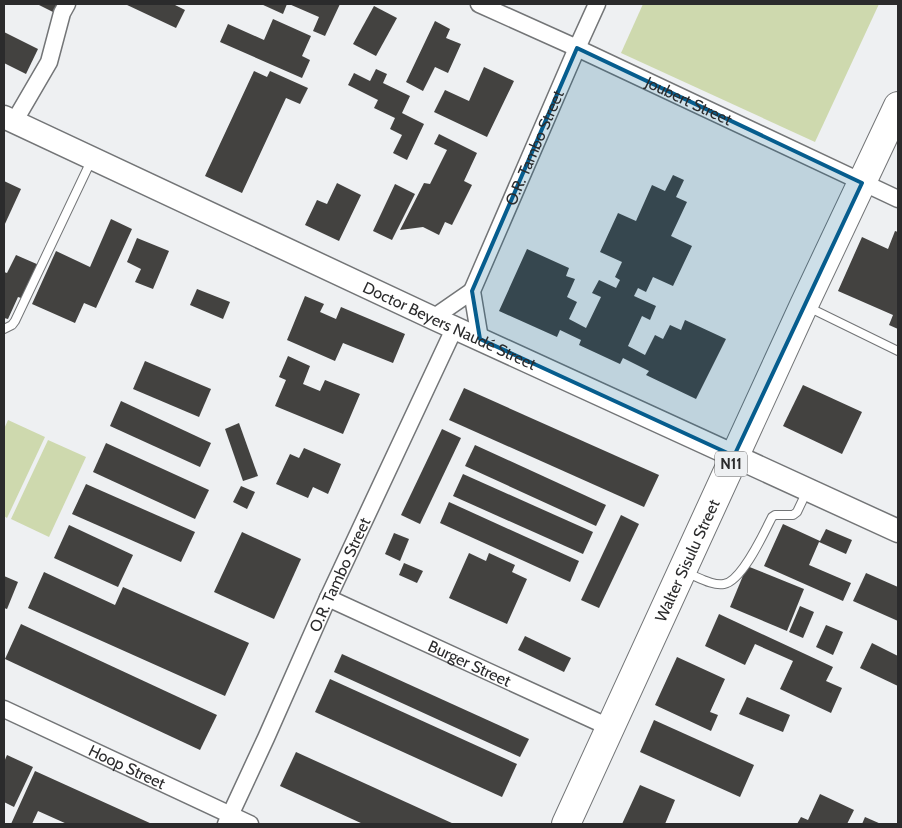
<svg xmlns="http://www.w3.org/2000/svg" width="902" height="828" viewBox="0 0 902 828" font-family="Cabin,sans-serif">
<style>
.green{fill:#ced9ae}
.building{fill:#434240}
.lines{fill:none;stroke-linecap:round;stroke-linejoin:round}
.lane-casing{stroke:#737577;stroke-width:10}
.street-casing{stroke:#737577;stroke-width:19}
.secondary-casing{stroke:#737577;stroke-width:25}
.highway-casing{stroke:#737577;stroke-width:30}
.lane{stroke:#fff;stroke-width:8}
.street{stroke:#fff;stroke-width:16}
.secondary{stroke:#fff;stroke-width:22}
.highway{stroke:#fff;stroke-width:28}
.marked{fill:#065d8e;fill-opacity:0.2;stroke:#065d8e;stroke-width:4;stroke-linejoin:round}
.labels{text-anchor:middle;stroke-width:5;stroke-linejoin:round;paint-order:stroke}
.shield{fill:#eef0f2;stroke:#666667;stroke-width:1}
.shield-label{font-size:15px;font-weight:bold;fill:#2b2b2c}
.street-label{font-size:16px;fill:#2b2b2c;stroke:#eef0f2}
</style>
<rect width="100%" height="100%" fill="#eef0f2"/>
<g class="green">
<path d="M643,4H879L815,142L621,53Z"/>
<path d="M8,420L45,437L7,518L4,516V429Z"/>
<path d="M48,440L86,457L49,537L11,519Z"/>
</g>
<g class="building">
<path d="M37,4H57L53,12Z"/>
<path d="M125,4H173L185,10L176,28Z"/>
<path d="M261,4H287L283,14Z"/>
<path d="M289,4H340L325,36L313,31L319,17Z"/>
<path d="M374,6L397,18L376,56L353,44Z"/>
<path d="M273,19L311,36L302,56L310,60L302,78L220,42L228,24L264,40Z"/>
<path d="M435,21L450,29L446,38L461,44L448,73L435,67L423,91L406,82Z"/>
<path d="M4,32L38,49L26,74L4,63Z"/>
<path d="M484,67L514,81L487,137L434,112L445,90L469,101Z"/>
<path d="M376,69L387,74L383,83L410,96L402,113L424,124L407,160L393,153L402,135L390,129L395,118L374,108L378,100L348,85L354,73L370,81Z"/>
<path d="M254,71L267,77L270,71L308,88L300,104L286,98L242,193L205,176Z"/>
<path d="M439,134L477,153L464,181L472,185L452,225L445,222L439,235L423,227L400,230L424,183L430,184L447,150L434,144Z"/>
<path d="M673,175L684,180L676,197L687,202L671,236L692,246L673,286L653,277L646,292L638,288L634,296L656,306L650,320L642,316L628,346L645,355L655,335L663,339L670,325L681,330L685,320L726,339L696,399L646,375L649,371L623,358L620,364L579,345L581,340L560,330L557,337L499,311L527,249L569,268L566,276L575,279L567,297L577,302L569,319L586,328L601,297L592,293L599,280L616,288L620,280L615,277L622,262L600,252L618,213L636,221L652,185L665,191Z"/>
<path d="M4,181L21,189L4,226Z"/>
<path d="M337,183L361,195L339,241L305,225L317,200L327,204Z"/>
<path d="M395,184L415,194L392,240L373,231Z"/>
<path d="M111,219L132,229L96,308L84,303L75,323L32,304L56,251L90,267Z"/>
<path d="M895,231L898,232V329L889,325L893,315L838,291L862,237L888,249Z"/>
<path d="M137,238L169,251L153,289L135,282L141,269L127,262Z"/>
<path d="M16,255L39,265L24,299L18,297L8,319L4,318V272L7,273Z"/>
<path d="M197,289L230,302L223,319L190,305Z"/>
<path d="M305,296L324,304L320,312L336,319L341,307L405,334L393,363L343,343L335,361L287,340Z"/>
<path d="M288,356L310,366L303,384L320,391L325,380L360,394L343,434L275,406L286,380L279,377Z"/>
<path d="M145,361L211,389L199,417L133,389Z"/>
<path d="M803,385L862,412L842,454L783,426Z"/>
<path d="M464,388L659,475L644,507L449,420Z"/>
<path d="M121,401L211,443L200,467L110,426Z"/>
<path d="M239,423L258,476L243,481L225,429Z"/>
<path d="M442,429L461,438L420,524L401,515Z"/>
<path d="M106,443L209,490L195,519L93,472Z"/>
<path d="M475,445L606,505L596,526L465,466Z"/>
<path d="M304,448L341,464L328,494L313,487L308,498L276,484L290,454L299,458Z"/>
<path d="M463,474L593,532L583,554L453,496Z"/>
<path d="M86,484L195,532L181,562L72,514Z"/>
<path d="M241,486L255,492L247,509L233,502Z"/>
<path d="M449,502L579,561L570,582L440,523Z"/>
<path d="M621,515L639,524L599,608L581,600Z"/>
<path d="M783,524L820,541L826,529L852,540L846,554L819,542L809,565L851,583L843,601L764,566Z"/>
<path d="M69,525L133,555L118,587L54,558Z"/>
<path d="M242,532L301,559L274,619L214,592Z"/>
<path d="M394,533L409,539L400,561L385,554Z"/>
<path d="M469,553L486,561L489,553L515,565L512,572L527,579L507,624L449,598Z"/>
<path d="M404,563L423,571L417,583L399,575Z"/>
<path d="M747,566L804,589L787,631L730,607Z"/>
<path d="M44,572L115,605L123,587L249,643L225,696L28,608Z"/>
<path d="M866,573L898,587V621L853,601Z"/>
<path d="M4,576L18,582L7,609L4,608Z"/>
<path d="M800,606L814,612L803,638L789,632Z"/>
<path d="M719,614L833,667L826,681L842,688L831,713L780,689L793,661L755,644L745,665L705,646Z"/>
<path d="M21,624L217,715L200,750L5,659Z"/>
<path d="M826,625L843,632L833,655L816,647Z"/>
<path d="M525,636L571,658L564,672L518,650Z"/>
<path d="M872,643L898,656V686L860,668Z"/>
<path d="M342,654L529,739L520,757L334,672Z"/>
<path d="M677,657L725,679L710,712L718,715L711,731L655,705Z"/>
<path d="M330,679L517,764L502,797L315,712Z"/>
<path d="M747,697L790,715L783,732L739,714Z"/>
<path d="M654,720L754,765L740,797L640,752Z"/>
<path d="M296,752L454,824H363L280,786Z"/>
<path d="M7,755L33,767L14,807L4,802V762Z"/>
<path d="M35,771L152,824H67L38,811L32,824H11Z"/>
<path d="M640,785L675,800L665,824H622Z"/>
<path d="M820,794L854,810L847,824H797L801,817L808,820Z"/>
<path d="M865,817L881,824H862Z"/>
</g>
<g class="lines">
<defs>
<g id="lane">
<path d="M808,307L898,351"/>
<path d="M4,329L12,325L15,321L91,161"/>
<path d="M687,573C698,577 712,586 724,584C742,581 764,533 772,517L775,515H793L797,512L807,491"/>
</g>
<g id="street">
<path id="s1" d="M479,4L577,48L898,199"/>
<path d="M14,122L49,62L62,13L67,4"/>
<path d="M433,318L472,291"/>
<path id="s2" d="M480,339L472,291L577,48L597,4"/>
<path id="s3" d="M328,598L611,728"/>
<path id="s4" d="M4,709L250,824"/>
<path id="s5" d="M226,824L266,738L328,598L455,327"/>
</g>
<g id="secondary">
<path id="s6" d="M4,117L433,318L898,531"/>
</g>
<g id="highway">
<path id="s7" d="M566,824L804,305L898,106"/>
</g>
</defs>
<use href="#lane" class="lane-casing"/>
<use href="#street" class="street-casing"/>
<use href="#secondary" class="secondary-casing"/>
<use href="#highway" class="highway-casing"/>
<use href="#lane" class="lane"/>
<use href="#street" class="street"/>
<use href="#secondary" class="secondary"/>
<use href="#highway" class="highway"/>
</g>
<path class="marked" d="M577,48L862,183L734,456L480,339L472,291Z"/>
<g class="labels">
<rect class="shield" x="715" y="451.5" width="32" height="25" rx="4"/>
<g class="shield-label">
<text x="731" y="469">N11</text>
</g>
<g class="street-label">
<text dy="6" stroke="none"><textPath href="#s1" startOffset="231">Joubert Street</textPath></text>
<text dy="6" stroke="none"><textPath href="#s2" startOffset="205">O.R. Tambo Street</textPath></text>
<text dy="6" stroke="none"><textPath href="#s6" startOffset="492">Doctor Beyers Naudé Street</textPath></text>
<text dy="6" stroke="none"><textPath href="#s7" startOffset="290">Walter Sisulu Street</textPath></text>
<text dy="6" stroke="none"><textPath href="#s5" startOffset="274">O.R. Tambo Street</textPath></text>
<text dy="6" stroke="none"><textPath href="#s3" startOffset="156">Burger Street</textPath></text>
<text dy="6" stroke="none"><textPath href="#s4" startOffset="136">Hoop Street</textPath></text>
</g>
</g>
<rect width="902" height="828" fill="none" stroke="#2b2b2c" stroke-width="10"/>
</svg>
